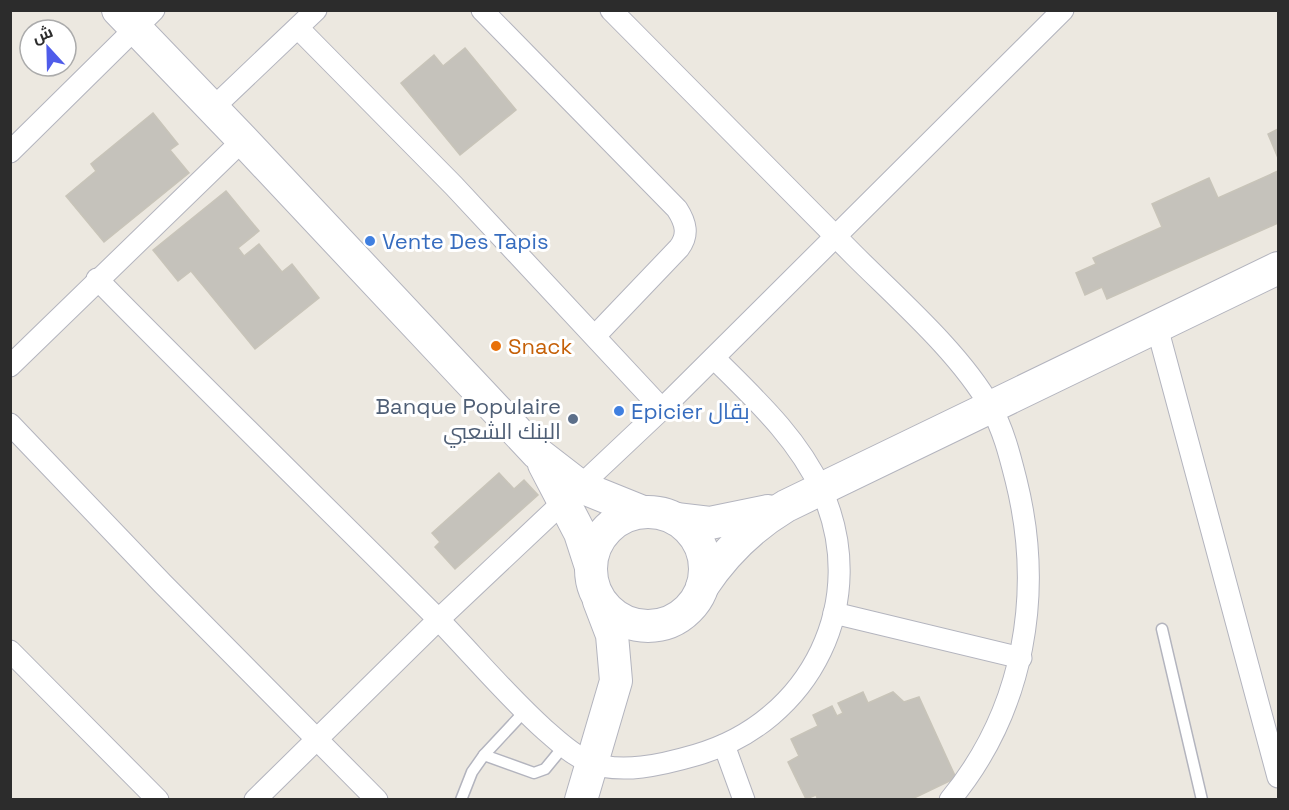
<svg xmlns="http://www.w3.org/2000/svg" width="1289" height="810" viewBox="0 0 1289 810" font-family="'Space Grotesk',Cairo,sans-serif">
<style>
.building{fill:#c5c2bb;stroke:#c8c4b9;stroke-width:1.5}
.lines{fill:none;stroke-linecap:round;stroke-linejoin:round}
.lane-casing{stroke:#b3b4be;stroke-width:13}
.street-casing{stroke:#b3b4be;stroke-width:23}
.secondary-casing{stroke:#b3b4be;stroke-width:34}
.lane{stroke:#fff;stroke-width:10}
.street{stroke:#fff;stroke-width:21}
.secondary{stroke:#fff;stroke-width:32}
.shop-dot{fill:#3f7fe0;stroke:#fff;stroke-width:2}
.food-dot{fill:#e8710a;stroke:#fff;stroke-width:2}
.service-dot{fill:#5c6f8a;stroke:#fff;stroke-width:2}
.labels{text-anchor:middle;stroke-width:6;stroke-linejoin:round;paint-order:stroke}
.shop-label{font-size:22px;fill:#366cbe;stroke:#fff;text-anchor:start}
.food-label{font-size:22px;fill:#c56008;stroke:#fff;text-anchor:start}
.service-label{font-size:22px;fill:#4e5e75;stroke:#fff;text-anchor:end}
</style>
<rect width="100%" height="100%" fill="#ece8e0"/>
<g class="building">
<path d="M465,48L516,110L460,155L401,83L434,55L443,66Z"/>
<path d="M153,113L178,144L170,150L189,173L104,242L66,196L96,171L91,164Z"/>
<path d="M1278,129V158L1268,134Z"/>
<path d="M1278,171V223L1107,299L1102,287L1085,295L1076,273L1096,264L1093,258L1162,227L1152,204L1209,178L1218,198Z"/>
<path d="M226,191L259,231L238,248L244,256L259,244L282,272L292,264L319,298L255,349L191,271L178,281L153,250Z"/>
<path d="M499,473L514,489L524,480L538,495L455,569L435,547L440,542L432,533Z"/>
<path d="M863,692L868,703L893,692L904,702L919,697L956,778L910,800H818L816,795L806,799L788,762L799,756L791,739L818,726L813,715L832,706L837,716L843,713L838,703Z"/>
</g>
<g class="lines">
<defs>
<g id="lane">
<path d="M1162,629L1202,800"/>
<path d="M484,755L524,712"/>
<path d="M461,800L472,772L484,755L534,773L545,769L564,746"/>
</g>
<g id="street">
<path d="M482,10L677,209C686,223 689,235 679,248L595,336"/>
<path d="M611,10C692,92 773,174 854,255C898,299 960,353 990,406C1003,428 1010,456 1016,480C1044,592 1025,709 950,800"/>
<path d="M298,28L454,186L662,409"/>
<path d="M213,108L316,10"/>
<path d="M10,152L154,10"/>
<path d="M97,279C209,393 323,504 436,617C473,655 506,695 545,730C558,741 571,754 587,761C619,776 665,764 696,755C811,722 872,600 821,489C797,437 754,398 714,358"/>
<path d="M1157,327L1278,777"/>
<path d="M10,366L243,140"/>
<path d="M10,424L163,584L377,800"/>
<path d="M834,613L1021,658"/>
<path d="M10,651L158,800"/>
<path d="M724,745L744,800"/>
<path d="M255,800L438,620L662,409L1063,10"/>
</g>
<g id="secondary">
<path d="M118,10L243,140L537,453L581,487L643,512"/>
<path d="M544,464L580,533L591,567"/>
<circle cx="648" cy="569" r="57"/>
<path d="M676,519L710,523L768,511"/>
<path d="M702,587C725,552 751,527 786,506L1278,268"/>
<path d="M581,800L616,681L612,635L599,601"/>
</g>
</defs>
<use href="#lane" class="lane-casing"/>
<use href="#street" class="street-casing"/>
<use href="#secondary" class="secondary-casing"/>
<use href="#lane" class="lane"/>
<use href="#street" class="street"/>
<use href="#secondary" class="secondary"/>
</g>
<g class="shop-dot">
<circle cx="370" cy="241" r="6"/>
<circle cx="619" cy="411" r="6"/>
</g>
<circle class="food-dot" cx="496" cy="346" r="6"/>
<circle class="service-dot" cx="573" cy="419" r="6"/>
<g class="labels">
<g class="shop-label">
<text x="382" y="249">Vente Des Tapis</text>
<text x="631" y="419">Epicier بقال</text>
</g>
<g class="food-label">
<text x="508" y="354">Snack</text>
</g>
<g class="service-label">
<text x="561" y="414">Banque Populaire<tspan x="561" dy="25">البنك الشعبي</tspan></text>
</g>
</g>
<rect width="1289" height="810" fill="none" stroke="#2c2c2c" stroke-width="24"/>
<g transform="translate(48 48) rotate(338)"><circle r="28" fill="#ffffff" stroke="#ababab" stroke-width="1.5"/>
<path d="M0-4.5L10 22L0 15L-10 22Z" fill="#4f5cea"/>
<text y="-9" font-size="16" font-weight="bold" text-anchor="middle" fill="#2c2c2c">ش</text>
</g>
</svg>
